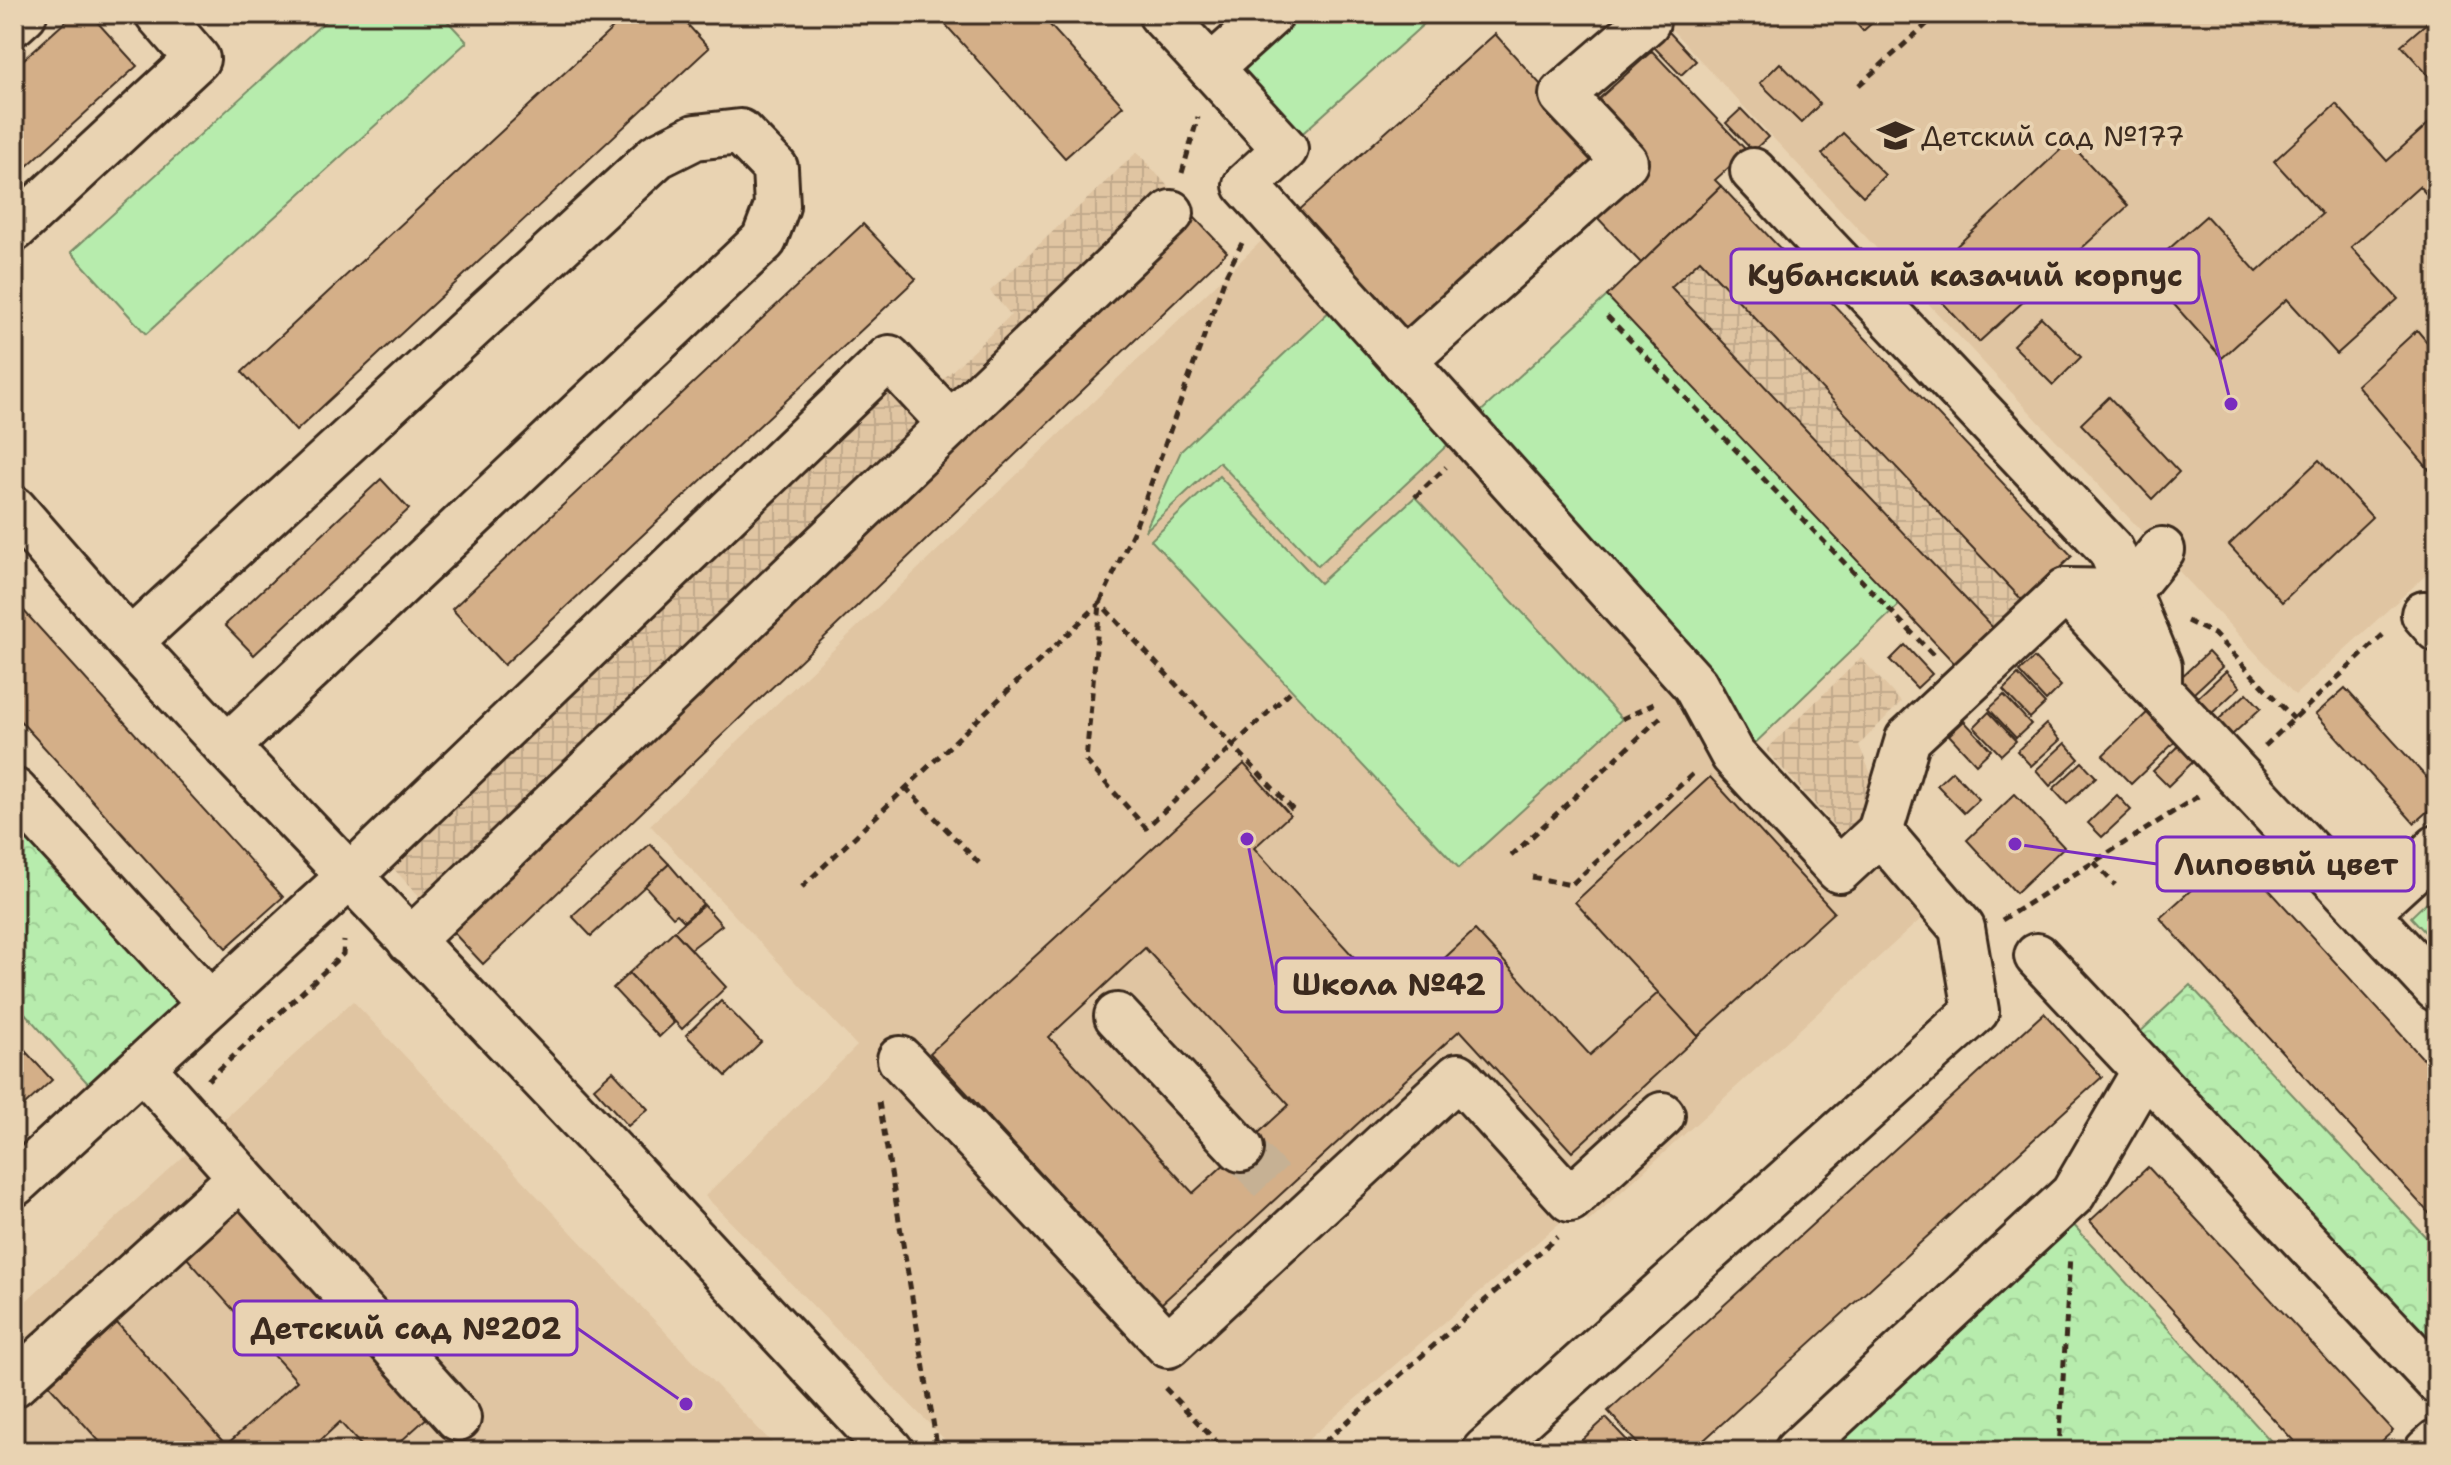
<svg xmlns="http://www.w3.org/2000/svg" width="2451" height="1465" viewBox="0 0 2451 1465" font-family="'Shantell Sans',sans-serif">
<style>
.built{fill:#e0c5a2}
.industrial{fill:url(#industrial-grid)}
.grass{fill:#b7ecad;stroke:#798b66;stroke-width:2}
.forest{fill:url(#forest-crowns);stroke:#798b66;stroke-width:2}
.building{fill:#d4af88;stroke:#3b2a1e;stroke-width:2;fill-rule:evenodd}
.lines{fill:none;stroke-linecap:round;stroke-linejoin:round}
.minor-tunnel{stroke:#c6b194;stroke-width:44;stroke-dasharray:44 22;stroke-linecap:butt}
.minor-casing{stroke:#3b2a1e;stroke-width:50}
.path{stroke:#3b2a1e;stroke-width:5;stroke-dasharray:8 6;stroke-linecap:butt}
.minor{stroke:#e9d3b2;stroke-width:44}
.labels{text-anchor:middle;stroke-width:8;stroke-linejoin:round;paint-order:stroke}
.poi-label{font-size:28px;fill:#3b2a1e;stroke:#e9d3b2;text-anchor:start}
.leader{fill:none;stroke:#7b2cbf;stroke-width:3}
.callout-dot{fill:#7b2cbf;stroke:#e9d3b2;stroke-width:3}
.callout{fill:#e9d3b2;stroke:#7b2cbf;stroke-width:3}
.callout-label{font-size:30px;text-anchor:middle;font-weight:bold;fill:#3b2a1e}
</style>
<defs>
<pattern id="industrial-grid" width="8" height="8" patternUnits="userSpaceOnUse" patternTransform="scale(2)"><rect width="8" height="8" fill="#e0c5a2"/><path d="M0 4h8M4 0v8" fill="none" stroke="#c1a98b"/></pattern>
<pattern id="forest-crowns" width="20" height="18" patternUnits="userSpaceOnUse" patternTransform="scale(2)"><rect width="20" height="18" fill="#b7ecad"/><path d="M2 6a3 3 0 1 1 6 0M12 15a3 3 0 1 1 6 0" fill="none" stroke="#9ecb94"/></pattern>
</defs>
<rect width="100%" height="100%" fill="#e9d3b2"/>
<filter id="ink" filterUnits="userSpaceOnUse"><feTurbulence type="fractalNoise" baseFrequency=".0125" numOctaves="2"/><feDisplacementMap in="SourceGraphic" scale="16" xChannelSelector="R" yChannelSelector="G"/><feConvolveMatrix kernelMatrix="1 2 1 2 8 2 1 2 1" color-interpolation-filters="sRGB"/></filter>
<g filter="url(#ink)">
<g class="built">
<path d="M1657,14H2437V565L2295,695Z"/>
<path d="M1275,228L1460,430L1607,296L1900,604L1748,750L1843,852L1880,820L1946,896L1588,1222L1576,1209L1295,1451H956L705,1196L857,1046L650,825Z"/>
<path d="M353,1001L689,1357L780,1451H14V1312Z"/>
</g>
<g class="industrial">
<path d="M1137,152L1227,252L483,964L390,865L896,384L916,405L1011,315L990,291Z"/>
<path d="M1721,186L2072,556L1957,666L1607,296Z"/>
<path d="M1861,658L1901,702L1859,745L1877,789L1867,818L1846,839L1766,750Z"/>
</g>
<g class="grass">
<path d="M333,14H441L467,42L146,334L71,252Z"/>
<path d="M1271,14H1435L1285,149L1211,68Z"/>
<path d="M1607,296L1900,604L1748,750L1464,427Z"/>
<path d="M1333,308L1455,438L1318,566L1219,462L1145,531L1181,451Z"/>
<path d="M1219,476L1320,583L1415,497L1622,719L1459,868L1151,540Z"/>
</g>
<g class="forest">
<path d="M14,810L200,1009L101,1098L14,1001Z"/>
<path d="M2437,892V945L2411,917Z"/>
<path d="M2190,985L2437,1249V1357L2136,1036Z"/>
<path d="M2070,1221L2280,1451H1817Z"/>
</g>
<g class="building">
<path d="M74,14H90L137,66L14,178V68Z"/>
<path d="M628,14H678L709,48L296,431L242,372Z"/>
<path d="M936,14H1040L1123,106L1065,158Z"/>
<path d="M1848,14H1882L1863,31Z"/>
<path d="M2437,14V85L2401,45Z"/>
<path d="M1669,32L1696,61L1681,75L1654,47Z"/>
<path d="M1495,34L1606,157L1407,336L1296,213Z"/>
<path d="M1652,51L1747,151L1715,180L1721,186L1641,263L1593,213L1646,164L1591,106Z"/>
<path d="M1780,63L1820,104L1801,123L1760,83Z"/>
<path d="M2336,104L2387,161L2437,116V206L2419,186L2351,247L2398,299L2337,354L2287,299L2222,358L2144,271L2206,216L2257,272L2322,214L2274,161Z"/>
<path d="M1741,109L1768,137L1753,151L1726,123Z"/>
<path d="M1843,133L1885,175L1863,196L1822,154Z"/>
<path d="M2069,142L2128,206L1979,342L1921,279Z"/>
<path d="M1721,186L2072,556L2024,602L1700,260L1671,287L1995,630L1957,666L1607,296Z"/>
<path d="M1194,217L1227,252L483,964L450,929Z"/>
<path d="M863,224L916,279L504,665L452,609Z"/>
<path d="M2041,317L2081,357L2053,385L2013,345Z"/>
<path d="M2417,330L2437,354V479L2357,385Z"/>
<path d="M2109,397L2179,472L2152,499L2081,424Z"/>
<path d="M2319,460L2372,517L2282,602L2229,545Z"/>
<path d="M381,479L409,509L254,655L225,625Z"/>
<path d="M14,600L283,897L226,948L14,714Z"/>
<path d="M1905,645L1932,674L1917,688L1890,660Z"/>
<path d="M2208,652L2222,667L2193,694L2179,679Z"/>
<path d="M2034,658L2061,686L2046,701L2019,672Z"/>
<path d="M2226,671L2240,687L2211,714L2197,698Z"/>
<path d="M2018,675L2045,704L2030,718L2003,690Z"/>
<path d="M2345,688L2437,789V803L2414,823L2316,714Z"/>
<path d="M2247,693L2261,708L2232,735L2218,720Z"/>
<path d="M2004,695L2031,724L2016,738L1989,709Z"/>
<path d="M2152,708L2180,737L2131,784L2103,755Z"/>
<path d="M1989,712L2016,741L2001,755L1974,727Z"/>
<path d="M1964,721L1991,750L1976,764L1949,735Z"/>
<path d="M2046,724L2060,740L2031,766L2017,751Z"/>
<path d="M2065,743L2079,759L2050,786L2036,770Z"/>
<path d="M2182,743L2196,759L2168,786L2153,771Z"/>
<path d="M2082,762L2096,777L2067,804L2053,789Z"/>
<path d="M1244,764L1290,815L1254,848L1396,1003L1475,930L1590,1055L1659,992L1698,1036L1572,1152L1460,1030L1161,1304L930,1053ZM1145,948L1289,1105L1193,1193L1049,1037Z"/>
<path d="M1952,771L1979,799L1964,813L1937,785Z"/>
<path d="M1710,777L1834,912L1698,1036L1575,902Z"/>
<path d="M2015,794L2064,847L2016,893L1967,840Z"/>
<path d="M2117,795L2131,810L2102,837L2088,823Z"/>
<path d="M650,844L669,864L591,936L572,916Z"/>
<path d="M2234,851L2437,1074V1222L2160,918Z"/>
<path d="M669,864L703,904L684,921L677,914L673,917L645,886Z"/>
<path d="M704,905L722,925L691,949L674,931Z"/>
<path d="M674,931L726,987L682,1029L629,973Z"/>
<path d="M629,973L674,1023L659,1037L613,988Z"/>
<path d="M721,1001L761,1042L726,1076L686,1035Z"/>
<path d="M2044,1013L2102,1077L1692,1451H1644L1608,1411Z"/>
<path d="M14,1039L52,1080L14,1115Z"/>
<path d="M613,1071L648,1109L628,1126L594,1088Z"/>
<path d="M2148,1167L2393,1431L2371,1451H2303L2090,1221Z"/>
<path d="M252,1198L439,1407L390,1451H366L340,1422L309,1451H108L49,1385L117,1323L226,1445L297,1381L186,1257Z"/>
<path d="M1606,1418L1636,1450L1570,1451Z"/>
</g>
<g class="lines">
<path class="minor-tunnel" d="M1241,1149L1282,1193"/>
<defs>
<g id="minor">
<path d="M1161,14L1211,68L1271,14"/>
<path d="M14,23L24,14"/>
<path d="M1211,68L1285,149L1246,185L1695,685L1733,755L1839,870L1880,832L1962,928L1976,1011L1485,1451"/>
<path d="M1753,171L2111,550L2159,666V688"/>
<path d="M14,229L197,59L158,14"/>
<path d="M1404,361L1625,162L1562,95L1647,22L1640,14"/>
<path d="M14,509L130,642L227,747L621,1161L891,1451"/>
<path d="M2066,591L2437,989"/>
<path d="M2424,614L2437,629"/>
<path d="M130,642L657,156L695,137L740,132L775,168L777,206L764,240L227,747"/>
<path d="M14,791L210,1004"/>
<path d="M1880,832L1908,739L2066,591L2128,592L2162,550"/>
<path d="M2366,913L2437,848"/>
<path d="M410,941L1171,213"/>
<path d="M2037,956L2437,1381"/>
<path d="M1117,1016L1241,1149"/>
<path d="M900,1059L1168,1345L1458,1076L1570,1199L1662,1115"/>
<path d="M142,1067L458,1418"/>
<path d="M14,1184L350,876L889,358L950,423"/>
<path d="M14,1384L241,1177"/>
<path d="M1797,1451L2073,1194L2144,1072"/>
<path d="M2427,1451L2437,1442"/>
</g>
</defs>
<use href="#minor" class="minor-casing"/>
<g class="path">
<path d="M1859,85L1938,14"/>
<path d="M1182,173L1198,117"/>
<path d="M1242,243L1226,275L1135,528L1100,603L1086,761L1146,828L1292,690"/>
<path d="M1607,316L1936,658"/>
<path d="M1415,497L1446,467"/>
<path d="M2187,621L2214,634L2294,719"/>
<path d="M1622,719L1654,704"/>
<path d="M2265,746L2386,632"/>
<path d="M905,787L980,864"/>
<path d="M1511,856L1663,715"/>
<path d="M2094,862L2115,885"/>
<path d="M1532,877L1571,885L1695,772"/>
<path d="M802,887L1100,603L1294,811"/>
<path d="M2002,920L2200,795"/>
<path d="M208,1080L343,954L344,941"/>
<path d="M879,1102L938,1451"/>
<path d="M1165,1388L1225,1451"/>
<path d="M1314,1451L1557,1237"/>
<path d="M2059,1451L2070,1255"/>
</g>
<use href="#minor" class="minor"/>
</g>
</g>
<defs>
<symbol id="school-bare" viewBox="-9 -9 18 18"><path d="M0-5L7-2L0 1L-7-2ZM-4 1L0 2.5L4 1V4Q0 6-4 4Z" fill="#3b2a1e" stroke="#e9d3b2" stroke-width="2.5" paint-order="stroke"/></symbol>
</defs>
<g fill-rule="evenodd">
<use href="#school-bare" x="1870" y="110" width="51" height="51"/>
</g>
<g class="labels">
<g class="poi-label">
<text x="1921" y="146">Детский сад №177</text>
</g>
</g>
<path class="leader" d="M2231 404L2199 276M2015 844L2157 864M1247 839L1276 985M686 1404L577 1328"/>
<g class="callout-dot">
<circle cx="2231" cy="404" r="8"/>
<circle cx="2015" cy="844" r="8"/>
<circle cx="1247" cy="839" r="8"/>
<circle cx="686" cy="1404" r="8"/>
</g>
<g class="callout">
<rect x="1731" y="249" width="468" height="54" rx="8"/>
<rect x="2157" y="837" width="257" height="54" rx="8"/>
<rect x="1276" y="958" width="226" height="54" rx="8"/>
<rect x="234" y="1301" width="343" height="54" rx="8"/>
</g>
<g class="callout-label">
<text x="1965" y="286">Кубанский казачий корпус</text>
<text x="2286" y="875">Липовый цвет</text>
<text x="1389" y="995">Школа №42</text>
<text x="406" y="1339">Детский сад №202</text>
</g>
<rect width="2451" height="1465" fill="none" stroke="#e9d3b2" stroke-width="48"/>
<rect x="24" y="24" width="2403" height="1417" fill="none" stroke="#3b2a1e" stroke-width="3" filter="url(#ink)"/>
</svg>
